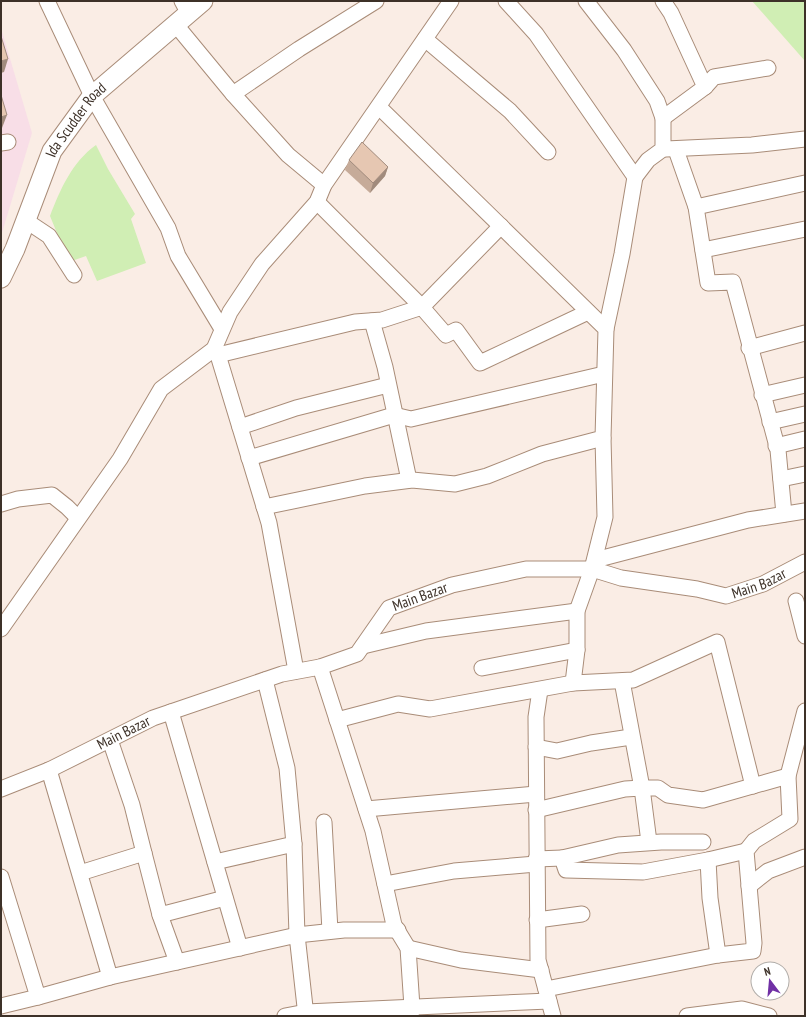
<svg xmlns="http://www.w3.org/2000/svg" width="806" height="1017" viewBox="0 0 806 1017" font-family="'PT Sans Narrow',sans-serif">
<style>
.medical{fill:#f8dee7}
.green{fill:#d0eeb4}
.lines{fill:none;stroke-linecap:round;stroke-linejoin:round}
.minor-casing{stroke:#a98c78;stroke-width:17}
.major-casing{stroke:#a98c78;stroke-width:21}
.minor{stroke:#fff;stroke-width:15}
.major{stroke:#fff;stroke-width:19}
.wall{fill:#c6ab99}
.shaded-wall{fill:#a18b7d}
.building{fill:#e6c7b2;stroke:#a18b7d}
.labels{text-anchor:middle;stroke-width:4;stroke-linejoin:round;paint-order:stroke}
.street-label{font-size:15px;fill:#3d3128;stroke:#fff}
</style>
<rect width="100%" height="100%" fill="#faede5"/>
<path class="medical" d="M1,28L32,133L1,236Z"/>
<g class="green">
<path d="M752,1H805V61Z"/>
<path d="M96,145L108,169L135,214L131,219L146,263L97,281L86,256L69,262L50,216C60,190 72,162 96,145Z"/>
</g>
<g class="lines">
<defs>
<g id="minor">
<path d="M47,1L92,96L168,228L178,256L222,329"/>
<path d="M182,1L189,14"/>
<path d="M506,1L536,34L635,177L622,254L606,329"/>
<path d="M586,1L624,50L657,101L663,118V149L648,160L635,177"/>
<path d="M663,1L671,13L705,87L663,118"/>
<path d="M176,25L233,94L288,155L324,185"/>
<path d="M425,39L510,111L548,152"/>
<path d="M705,87L714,77L768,68"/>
<path d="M233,94L299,49L376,1"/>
<path d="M1,143L8,142"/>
<path d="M666,149L752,145L805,139"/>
<path d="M676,150L696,207L708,283L733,282L778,450L784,514"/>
<path d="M317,202L420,305L446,335L456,330L480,363L588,312"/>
<path d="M696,207L805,183"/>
<path d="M25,220L49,236L74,275"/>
<path d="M703,250L805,229"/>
<path d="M372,321L385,367L409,480"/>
<path d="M749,348L805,333"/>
<path d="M214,349L218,355L269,523L296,671"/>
<path d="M218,355L355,322L382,320L422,307L501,226"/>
<path d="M762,395L805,385"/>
<path d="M770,422L805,414"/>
<path d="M240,427L296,408L388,385"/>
<path d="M776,446L805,439"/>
<path d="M249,458L394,415L411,419L604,374"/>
<path d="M781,479L805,474"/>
<path d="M1,504L18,499L52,495L67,507L78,518"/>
<path d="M264,507L365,486L412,480L455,484L487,476L542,454L603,438L606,329L379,107"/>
<path d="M595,560L748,520L805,511"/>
<path d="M796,601L805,636"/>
<path d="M1,629L120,459L161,389L214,349L230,312L262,264L317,202L324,185L451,1"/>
<path d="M363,646L426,631L577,611"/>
<path d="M320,667L373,831L394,925L408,948L412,1007L411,1016"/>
<path d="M482,668L577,650"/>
<path d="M265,680L287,768L294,844L297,935L344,930H398"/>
<path d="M622,681L642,788L649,842"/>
<path d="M573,683L577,650V611L592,569L605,517L603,438"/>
<path d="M540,690L536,717L538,960L553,1016"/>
<path d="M171,712L240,948"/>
<path d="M337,720L398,704L430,709L573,683L633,680L717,642L753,786"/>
<path d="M536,747L557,751L591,743L631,737"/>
<path d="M49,770L110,977L297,935L306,1016"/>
<path id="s1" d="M1,789L49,770L153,718L282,674L320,667L357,654L389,608L452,585L526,569H592L621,578L697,589L726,596L763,584L805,562"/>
<path d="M366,809L536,794"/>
<path d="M536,810L625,789L642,788H658L668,795L703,800L788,776"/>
<path d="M324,822L330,931"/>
<path d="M144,853L160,915L225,898"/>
<path d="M562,858L618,845L661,842H703"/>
<path d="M536,859L562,858L566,870L643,872L708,860L746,851"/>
<path d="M708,860L710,898L718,955"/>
<path d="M215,862L294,844"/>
<path d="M80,873L144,853L132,805L110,740"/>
<path d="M1,877L38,997L1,1006"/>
<path d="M385,884L454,871L536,864"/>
<path d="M749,886L768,871L805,857"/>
<path d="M160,915L177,962"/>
<path d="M537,920L582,914"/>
<path d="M408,948L461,960L541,970"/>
<path d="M546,989L718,955L753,951L754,943L746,851L754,841L790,819L788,776L805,711"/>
<path d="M38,997L110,977"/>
<path d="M285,1016L306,1012L549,1001"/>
<path d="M687,1016L742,1009L769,1016"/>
</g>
<g id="major">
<path id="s2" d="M1,278L15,249L52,151L92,96L203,1"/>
</g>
</defs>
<use href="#minor" class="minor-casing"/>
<use href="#major" class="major-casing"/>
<use href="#minor" class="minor"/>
<use href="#major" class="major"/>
</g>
<path class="wall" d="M349,160L388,167L385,176L370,193L345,170Z"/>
<g class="shaded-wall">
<path d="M8,59L4,72L1,73V61Z"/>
<path d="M7,115L2,128H1V117Z"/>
<path d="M388,167L385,176L370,193L373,183Z"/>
</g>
<g class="building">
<path d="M1,36L8,59L1,61Z"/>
<path d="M1,95L7,115L1,117Z"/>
<path d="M362,142L388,167L373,183L349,160Z"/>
</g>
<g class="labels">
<g class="street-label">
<text dy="5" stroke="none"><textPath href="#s2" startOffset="176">Ida Scudder Road</textPath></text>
<text dy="5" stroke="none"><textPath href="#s1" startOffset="819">Main Bazar</textPath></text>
<text dy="5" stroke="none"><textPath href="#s1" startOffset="471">Main Bazar</textPath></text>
<text dy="5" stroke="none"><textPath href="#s1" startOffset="135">Main Bazar</textPath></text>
</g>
</g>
<rect width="806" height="1017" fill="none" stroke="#3d3128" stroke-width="4"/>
<g transform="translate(770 981) rotate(344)"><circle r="19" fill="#ffffff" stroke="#b1ada9"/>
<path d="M0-3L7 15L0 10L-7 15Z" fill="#7030a5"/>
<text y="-6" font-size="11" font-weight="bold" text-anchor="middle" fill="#3d3128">N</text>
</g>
</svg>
